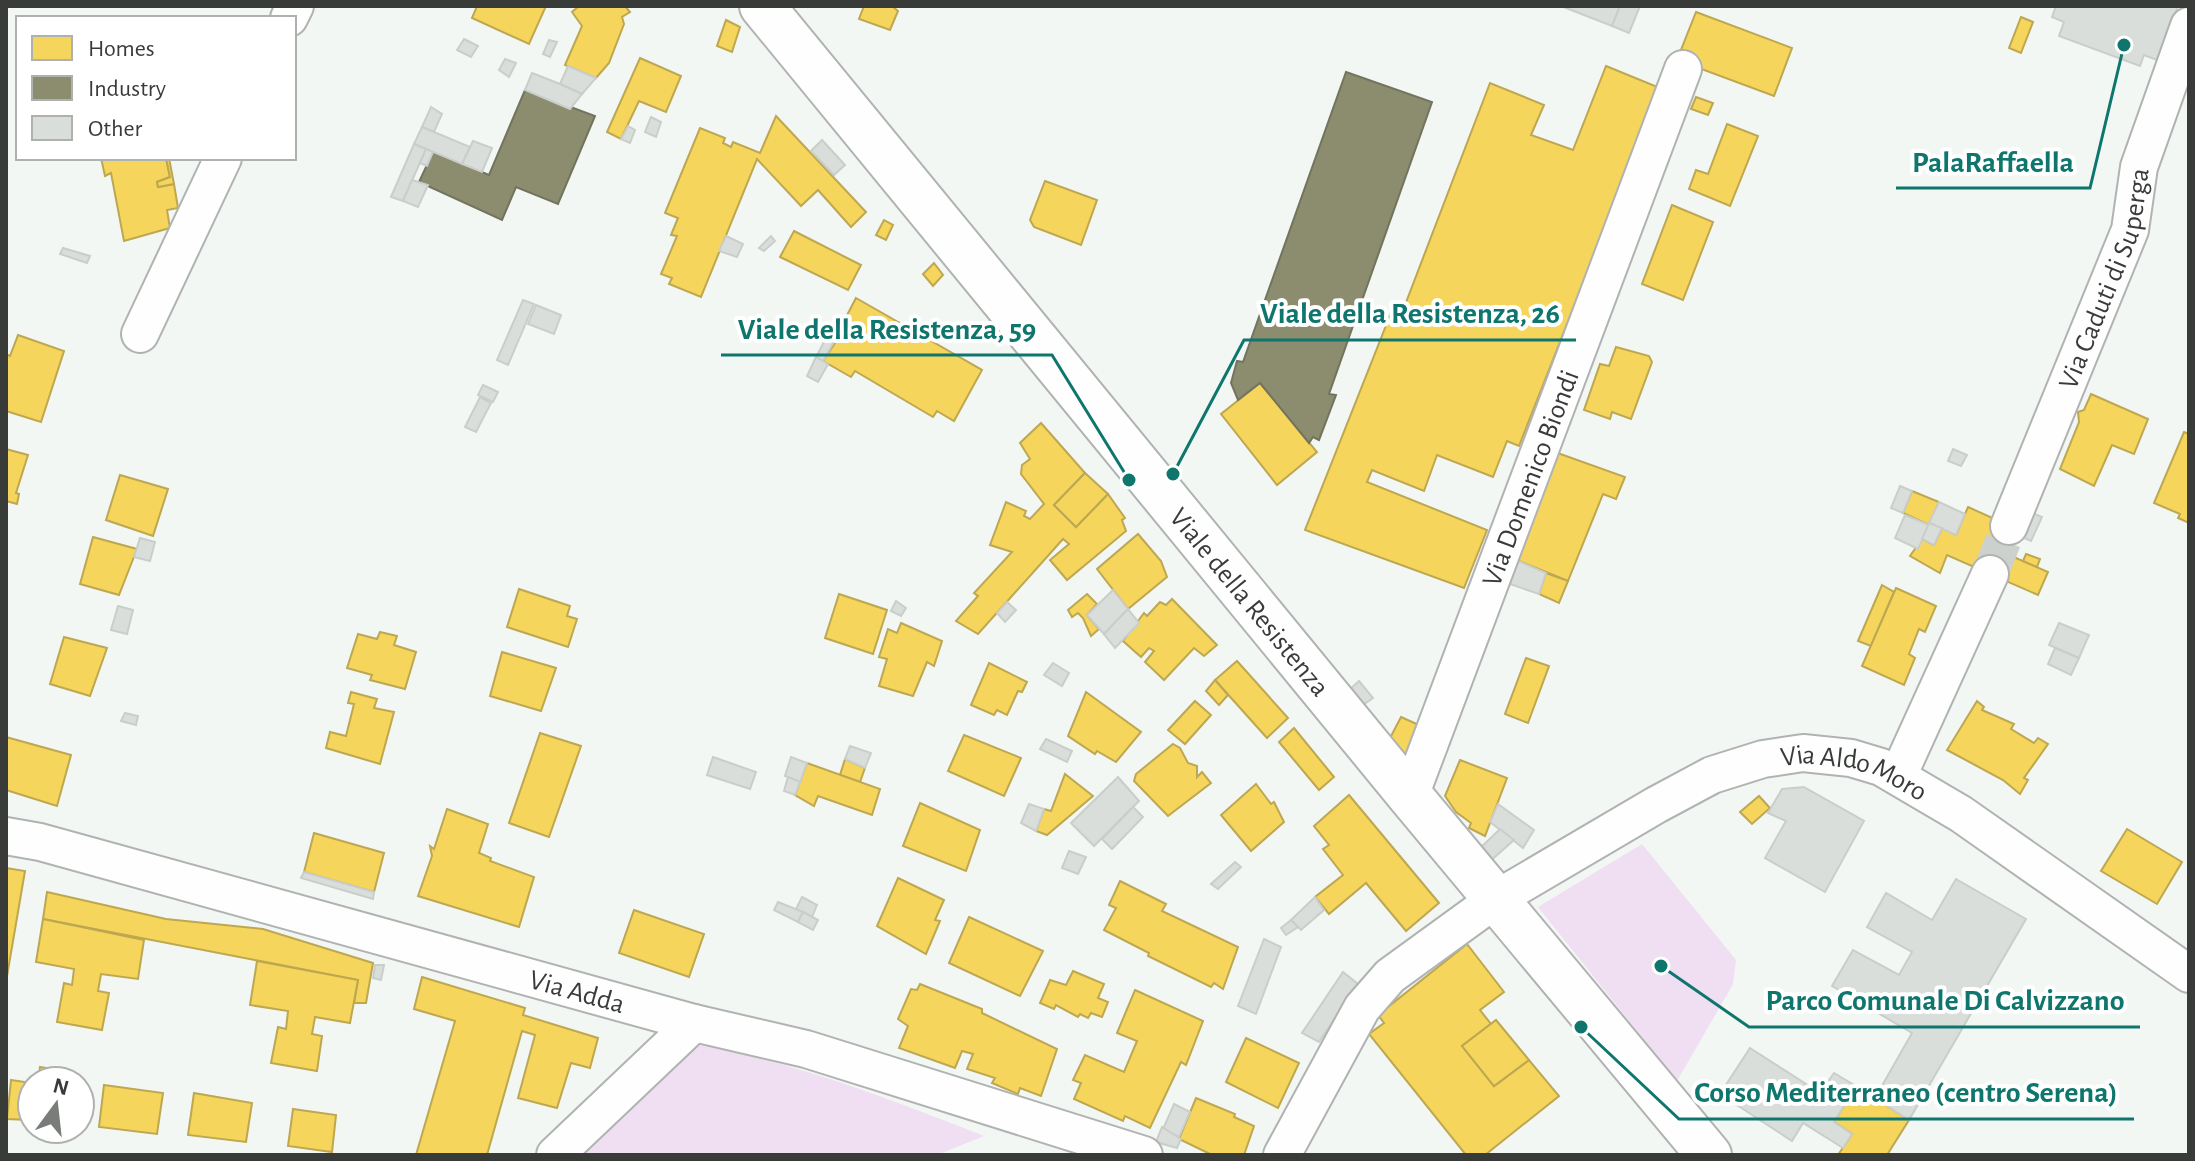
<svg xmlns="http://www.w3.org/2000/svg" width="2195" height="1161" viewBox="0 0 2195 1161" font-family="'Alegreya Sans',sans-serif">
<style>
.green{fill:#f0def3}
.homes{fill:#f6d55c;stroke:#bda751;stroke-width:2}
.industry{fill:#8c8c6e;stroke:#73745e;stroke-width:2}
.building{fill:#dadedb;stroke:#cacecb;stroke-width:2}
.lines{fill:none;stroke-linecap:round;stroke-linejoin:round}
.minor-tunnel{stroke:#cdd1ce;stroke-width:36;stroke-dasharray:36 18;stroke-linecap:butt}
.minor-casing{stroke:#b0b3b1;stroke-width:40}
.major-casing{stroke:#b0b3b1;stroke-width:48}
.minor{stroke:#fdfefd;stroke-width:36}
.major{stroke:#fdfefd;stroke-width:44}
.labels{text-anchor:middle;stroke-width:8;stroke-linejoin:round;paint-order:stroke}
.street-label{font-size:28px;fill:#383b38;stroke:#fff}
.leader{fill:none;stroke:#0f766e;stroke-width:3}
.callout-dot{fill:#0f766e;stroke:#fff;stroke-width:3}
.callout-label{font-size:30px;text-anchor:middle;font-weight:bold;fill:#0f766e;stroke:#fff;stroke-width:8;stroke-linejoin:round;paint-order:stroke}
</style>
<rect width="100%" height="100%" fill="#f2f7f4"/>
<g class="green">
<path d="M1642,844L1736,960L1733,984L1677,1081L1538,907Z"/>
<path d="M698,1045C798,1063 889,1099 984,1136L937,1155H582Z"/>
</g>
<g class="homes">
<path d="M477,6H546L529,44L472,18Z"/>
<path d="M579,6H625L630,12L622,17L624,24L609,63L596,78L565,65L582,26L572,12Z"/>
<path d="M864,6H892L898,11L890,30L859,19Z"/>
<path d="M1696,12L1792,48L1774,96L1677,60Z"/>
<path d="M2021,17L2033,22L2021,53L2009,48Z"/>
<path d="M726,20L740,27L732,52L717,46Z"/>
<path d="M640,58L681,76L666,112L639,101L621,139L607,132Z"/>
<path d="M1606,66L1660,88L1519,446L1507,441L1493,477L1437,455L1424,491L1372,470L1367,482L1487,530L1464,588L1305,530L1391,313L1400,318L1490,83L1544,105L1531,135L1573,150Z"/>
<path d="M1696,97L1713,103L1708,115L1691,109Z"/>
<path d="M776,116L866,212L851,227L818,190L801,206L757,159L701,297L669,284L672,278L661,274L677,236L671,235L678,218L665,213L700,128L725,138L723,143L731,147L733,142L760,153Z"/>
<path d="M1727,124L1758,136L1730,206L1689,189L1696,170L1708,174Z"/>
<path d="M101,158H166L170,177L157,182L158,187L174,184L178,208L167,210L170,228L124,241L111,173L105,176Z"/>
<path d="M166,158H169L174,184L158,187L157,182L170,177Z"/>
<path d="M1045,181L1097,200L1081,245L1034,227L1030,220Z"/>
<path d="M1672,205L1713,222L1683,300L1642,284Z"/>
<path d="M884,220L893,225L886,240L876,235Z"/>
<path d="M794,231L861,265L848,290L780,257Z"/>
<path d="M934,263L943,275L933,286L923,274Z"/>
<path d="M856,298L982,370L954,421L937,411L933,417L855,371L851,377L823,361L849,322L845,319Z"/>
<path d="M18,335L64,351L41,422L6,411V354L10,356Z"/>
<path d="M1616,347L1649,356L1652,362L1631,419L1612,412L1610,419L1584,410L1600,364L1609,366Z"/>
<path d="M1260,383L1317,452L1277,485L1221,414Z"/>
<path d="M2091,394L2148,419L2134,454L2112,445L2094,486L2060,469L2079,422L2078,412L2084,410Z"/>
<path d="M1041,423L1085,473L1054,505L1076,527L1108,494L1125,518L1122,520L1126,531L1067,580L1050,560L1069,544L1063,539L978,634L956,621L978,596L974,593L1012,552L990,545L1006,502L1026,511L1024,516L1030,519L1044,504L1021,474L1022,465L1030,459L1020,443Z"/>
<path d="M2184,432L2189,434V523L2178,518L2180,514L2154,503Z"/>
<path d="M6,449L28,455L16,493L19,494L17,504L6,501Z"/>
<path d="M1552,451L1625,477L1616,499L1603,494L1568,581L1514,559Z"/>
<path d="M1085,473L1108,494L1076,527L1054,505Z"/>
<path d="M120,475L168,489L153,536L106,520Z"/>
<path d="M1912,491L1939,502L1929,525L1903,513Z"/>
<path d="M1968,507L2019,530L2009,555L2048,572L2038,595L1947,555L1940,573L1910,556L1922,539L1934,545L1942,528L1956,535Z"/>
<path d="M1138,534L1161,561L1167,577L1128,609L1097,569Z"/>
<path d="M93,537L137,549L119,595L80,584Z"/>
<path d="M2026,554L2040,559L2037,567L2023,561Z"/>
<path d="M1546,573L1568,581L1559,603L1539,594Z"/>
<path d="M1882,585L1894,592L1871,646L1858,641Z"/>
<path d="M1896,588L1936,606L1925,632L1919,629L1909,654L1915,658L1904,685L1862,666Z"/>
<path d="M519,589L570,606L567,616L577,619L568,647L507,627Z"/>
<path d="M839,594L887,610L873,654L825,638Z"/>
<path d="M1087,594L1097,604L1087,615L1099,629L1091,636L1083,618L1078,613L1072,617L1068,610Z"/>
<path d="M1172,599L1217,645L1204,656L1194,648L1164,680L1145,662L1154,651L1149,648L1141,657L1123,641L1144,613L1147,616L1160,602L1166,605Z"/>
<path d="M901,623L942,641L934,666L927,662L913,696L879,686L887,659L879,657L888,629L897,633Z"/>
<path d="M380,632L397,636L394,645L416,652L405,689L370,680L372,675L347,668L358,634L377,639Z"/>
<path d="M64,637L107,648L90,696L50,684Z"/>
<path d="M502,652L556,668L541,711L490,696Z"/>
<path d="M1526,658L1549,666L1528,723L1505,714Z"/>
<path d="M1237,661L1288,718L1267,738L1215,680Z"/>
<path d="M989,663L1027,682L1022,692L1018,691L1007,715L997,710L994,715L971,705Z"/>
<path d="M1215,680L1228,695L1219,705L1206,691Z"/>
<path d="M351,692L377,699L374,708L394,712L380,764L326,748L330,732L346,736L354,704L348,703Z"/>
<path d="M1086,692L1141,732L1116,762L1097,751L1095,754L1068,736Z"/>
<path d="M1195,701L1211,715L1185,744L1168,730Z"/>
<path d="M1977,701L1984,707L1982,710L2014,724L2011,729L2034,743L2038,738L2048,744L2024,778L2028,780L2020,794L2003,780L1947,750Z"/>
<path d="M1401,717L1419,725L1407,754L1401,756L1389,740Z"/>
<path d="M1294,728L1334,777L1319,790L1279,742Z"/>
<path d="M540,733L581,746L549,837L509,823Z"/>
<path d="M964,735L1021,758L1004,796L948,771Z"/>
<path d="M6,737L71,755L57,806L6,790Z"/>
<path d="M1173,744L1180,748L1188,763L1197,766V777L1202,772L1211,783L1168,816L1134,781L1136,774Z"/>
<path d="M845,759L865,768L860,782L840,775Z"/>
<path d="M1460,760L1507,778L1485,836L1469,828L1471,823L1456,812L1445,796Z"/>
<path d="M807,763L880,789L872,815L818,796L814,806L795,795Z"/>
<path d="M1065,774L1093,796L1047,835L1036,831L1044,809L1051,811Z"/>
<path d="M1256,784L1271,804L1274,802L1284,822L1251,851L1221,815Z"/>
<path d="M1349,795L1439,903L1406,931L1366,883L1329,914L1315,897L1343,875L1323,849L1329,845L1314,826Z"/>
<path d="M1759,796L1770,808L1752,824L1740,812Z"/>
<path d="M920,803L980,830L966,871L903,846Z"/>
<path d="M447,809L488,824L479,853L491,858L490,861L534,877L519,927L418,896L432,856L430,846L434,849Z"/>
<path d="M2127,829L2182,862L2157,904L2101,871Z"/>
<path d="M314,833L384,853L374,892L304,872Z"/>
<path d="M6,868L25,871L6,982Z"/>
<path d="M898,878L944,900L935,920L940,921L926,954L877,926Z"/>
<path d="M1120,881L1166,904L1162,911L1238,947L1223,989L1214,983L1211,987L1148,956L1149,953L1104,930L1116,908L1109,905Z"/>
<path d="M47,892L166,919L263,929L373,963L366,1003H354L358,980L43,919Z"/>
<path d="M634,910L704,934L689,977L619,953Z"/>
<path d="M969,917L1043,951L1020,996L949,963Z"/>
<path d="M43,919L144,940L138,979L101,974L98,991L109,993L102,1030L57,1022L64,983L72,985L74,969L36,962Z"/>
<path d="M1467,944L1504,992L1480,1010L1491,1024L1462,1046L1494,1086L1529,1060L1559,1096L1485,1155H1466L1369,1034L1384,1023L1378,1015Z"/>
<path d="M257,961L358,980L350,1023L315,1017L312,1034L322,1036L317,1071L271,1063L278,1027L286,1029L288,1011L250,1005Z"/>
<path d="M1073,971L1104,984L1098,998L1108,1002L1102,1017L1091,1013L1088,1018L1080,1014L1078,1017L1056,1005L1054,1009L1040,1003L1050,980L1066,985Z"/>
<path d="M422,977L525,1008L523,1015L598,1038L590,1068L571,1063L557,1108L518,1098L535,1035L522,1031L487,1155H416L455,1021L414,1009Z"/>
<path d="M920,984L982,1009V1013L1057,1049L1041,1096L1020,1088L1018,1094L992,1083L995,1078L967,1069L973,1054L962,1051L955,1068L899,1048L908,1026L898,1019L911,989L917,990Z"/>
<path d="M1135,990L1203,1021L1186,1065L1181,1062L1150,1128L1125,1116L1123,1121L1074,1099L1081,1083L1073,1080L1085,1055L1124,1072L1137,1041L1117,1033Z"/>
<path d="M1496,1020L1529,1060L1494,1086L1462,1046Z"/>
<path d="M1246,1038L1299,1063L1278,1108L1226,1082Z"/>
<path d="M40,1067L72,1072L71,1081H38Z"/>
<path d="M11,1080L32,1083V1115L29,1120L7,1119Z"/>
<path d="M104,1085L163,1093L157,1134L99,1127Z"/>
<path d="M1856,1086L1909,1120L1887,1155H1838L1852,1134L1834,1122Z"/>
<path d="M194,1093L252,1103L246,1142L188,1135Z"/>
<path d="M1196,1098L1235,1114L1234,1117L1254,1126L1244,1155L1210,1154L1179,1139Z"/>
<path d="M293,1109L336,1115L332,1152L288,1146Z"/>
</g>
<g class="industry">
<path d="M1346,72L1432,102L1329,394L1336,395L1319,440L1313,437L1309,443L1260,383L1238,400L1231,383L1237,361L1243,362Z"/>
<path d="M525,90L595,116L558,204L516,187L502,220L419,182L433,152L489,175Z"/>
</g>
<g class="building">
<path d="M1561,6H1620L1612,26Z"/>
<path d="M1620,6H1640L1629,33L1612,26Z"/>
<path d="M2056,6H2178L2157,60L2144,55L2140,66L2059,36L2064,22L2052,17Z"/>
<path d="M464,39L478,46L471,57L457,50Z"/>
<path d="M549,40L557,42L550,57L543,54Z"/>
<path d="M505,59L516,63L509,77L499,70Z"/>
<path d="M568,66L596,78L582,94L560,84Z"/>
<path d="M532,73L560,84L582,94L570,109L525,90Z"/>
<path d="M431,107L442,114L434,132L422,127Z"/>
<path d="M651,117L661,122L656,137L645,132Z"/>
<path d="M628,126L635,130L630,143L621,139Z"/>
<path d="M422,127L470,147L462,164L414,144Z"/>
<path d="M822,140L845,165L834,175L811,151Z"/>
<path d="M473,141L492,148L482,172L462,164Z"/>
<path d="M414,144L426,149L403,201L391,197Z"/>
<path d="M426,149L433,152L427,166L420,163Z"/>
<path d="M412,180L428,185L418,207L403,201Z"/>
<path d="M726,236L743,244L737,257L719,251Z"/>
<path d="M771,236L775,241L764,251L759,248Z"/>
<path d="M63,248L90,256L87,263L60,254Z"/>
<path d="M523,300L534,304L508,365L497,360Z"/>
<path d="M536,305L561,315L554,334L528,324Z"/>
<path d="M827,336L835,340L823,361L816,357Z"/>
<path d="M816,357L828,364L818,382L807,376Z"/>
<path d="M483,385L498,392L493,402L478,395Z"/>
<path d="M480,397L491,403L476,432L465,427Z"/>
<path d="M1953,449L1967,455L1961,466L1948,461Z"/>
<path d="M1900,486L1912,491L1903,513L1891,508Z"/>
<path d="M1939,502L1965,514L1956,535L1929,523Z"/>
<path d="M2023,509L2042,517L2031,541L2017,535Z"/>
<path d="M1905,515L1929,525L1918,549L1895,538Z"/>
<path d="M1929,523L1942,528L1934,545L1922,539Z"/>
<path d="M140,538L155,542L150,561L134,557Z"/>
<path d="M1514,559L1546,573L1539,594L1501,581Z"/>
<path d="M1113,590L1128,609L1104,634L1087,615Z"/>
<path d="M896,601L906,608L901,616L891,611Z"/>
<path d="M1007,602L1016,610L1005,622L997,613Z"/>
<path d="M118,606L133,610L127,634L111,630Z"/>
<path d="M1128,609L1139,623L1115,648L1104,634Z"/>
<path d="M2059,623L2089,635L2079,658L2049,645Z"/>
<path d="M2055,648L2079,658L2071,675L2048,664Z"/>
<path d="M1053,663L1069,673L1062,686L1044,675Z"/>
<path d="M1359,681L1373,698L1363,705L1349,690Z"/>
<path d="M125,713L138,716L136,725L121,721Z"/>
<path d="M1046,739L1072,751L1067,762L1040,749Z"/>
<path d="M850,746L871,753L865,768L845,759Z"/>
<path d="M713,757L756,772L750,789L707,775Z"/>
<path d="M791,757L807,763L800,782L785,776Z"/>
<path d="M788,777L800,782L795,795L784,791Z"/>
<path d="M1118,777L1139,801L1094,846L1071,823Z"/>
<path d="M1804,787L1864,821L1825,892L1765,858L1786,821L1768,813L1782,789Z"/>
<path d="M1029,804L1044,809L1036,831L1021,823Z"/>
<path d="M1498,804L1534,830L1523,848L1490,822Z"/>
<path d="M1133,807L1143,817L1112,849L1102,839Z"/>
<path d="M1500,829L1514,840L1488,863L1477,851Z"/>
<path d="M1069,851L1086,857L1078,874L1062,868Z"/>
<path d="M1235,862L1241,867L1218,889L1211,884Z"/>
<path d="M304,872L374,892L373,899L301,878Z"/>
<path d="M1956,879L2026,919L1909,1120L1875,1098L1912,1033L1832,986L1853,950L1899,975L1912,952L1867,927L1886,893L1932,920Z"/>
<path d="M802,897L817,905L812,917L796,909Z"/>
<path d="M1315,897L1324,910L1301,930L1291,920Z"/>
<path d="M778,902L803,912L798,922L774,910Z"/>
<path d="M803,912L818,920L813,930L798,922Z"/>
<path d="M1291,920L1298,927L1286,935L1281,928Z"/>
<path d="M1264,939L1281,947L1256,1014L1238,1006Z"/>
<path d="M375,965H384L381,980L373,978Z"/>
<path d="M1343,972L1358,984L1319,1042L1302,1033Z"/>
<path d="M1750,1048L1820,1093L1834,1073L1856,1086L1834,1122L1852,1134L1843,1148L1803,1123L1792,1141L1720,1094Z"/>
<path d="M1174,1104L1190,1112L1179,1137L1163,1129Z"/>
<path d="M1162,1127L1181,1139L1177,1148L1156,1142Z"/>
</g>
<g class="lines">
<path class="minor-tunnel" d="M1990,574L2009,526"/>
<defs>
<g id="minor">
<path d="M289,18L295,6"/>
<path d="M140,334L223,158"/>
<path id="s1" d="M2009,526L2130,230L2139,167L2189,26"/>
<path d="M1898,776L1990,574"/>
<path id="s2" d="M1410,796L1683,69"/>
<path id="s3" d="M6,836L40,842L694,1023L806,1049L1144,1155"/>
<path d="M555,1155L694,1023"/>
<path id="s4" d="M1282,1155L1362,1008L1390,976L1496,899L1656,805L1712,775L1763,759L1803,753L1851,758L1881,767L1961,814L2189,974"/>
</g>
<g id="major">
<path id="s5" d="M762,6L1410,796L1709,1155"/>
</g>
</defs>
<use href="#minor" class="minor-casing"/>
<use href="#major" class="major-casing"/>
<use href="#minor" class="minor"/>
<use href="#major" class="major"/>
</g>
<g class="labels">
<g class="street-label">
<text dy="10" stroke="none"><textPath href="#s1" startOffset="266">Via Caduti di Superga</textPath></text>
<text dy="10" stroke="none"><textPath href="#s2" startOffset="340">Via Domenico Biondi</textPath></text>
<text dy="10" stroke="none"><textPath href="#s5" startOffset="770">Viale della Resistenza</textPath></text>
<text dy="10" stroke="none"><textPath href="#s4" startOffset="738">Via Aldo Moro</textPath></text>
<text dy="10" stroke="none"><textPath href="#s3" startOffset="592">Via Adda</textPath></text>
</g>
</g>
<path class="leader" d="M2124 45L2090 188H1896M1173 474L1244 340H1576M1129 480L1052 355H721M1661 966L1749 1027H2140M1581 1027L1679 1119H2134"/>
<g class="callout-dot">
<circle cx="2124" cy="45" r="8"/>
<circle cx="1173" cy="474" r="8"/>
<circle cx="1129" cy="480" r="8"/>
<circle cx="1661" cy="966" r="8"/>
<circle cx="1581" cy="1027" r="8"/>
</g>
<g class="callout-label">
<text x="1993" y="172">PalaRaffaella</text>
<text x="1410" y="323">Viale della Resistenza, 26</text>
<text x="887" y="339">Viale della Resistenza, 59</text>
<text x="1945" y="1010">Parco Comunale Di Calvizzano</text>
<text x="1906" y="1102">Corso Mediterraneo (centro Serena)</text>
</g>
<rect width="2195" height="1161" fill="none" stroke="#383b38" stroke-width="16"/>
<rect x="16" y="16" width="280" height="144" fill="#ffffff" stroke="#afb1af" stroke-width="2"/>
<rect x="32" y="36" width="40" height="24" fill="#f6d55c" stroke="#afb1af" stroke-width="2"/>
<text x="88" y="56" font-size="24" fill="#383b38">Homes</text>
<rect x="32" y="76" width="40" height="24" fill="#8c8c6e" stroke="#afb1af" stroke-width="2"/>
<text x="88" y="96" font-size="24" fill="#383b38">Industry</text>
<rect x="32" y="116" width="40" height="24" fill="#dadedb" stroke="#afb1af" stroke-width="2"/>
<text x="88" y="136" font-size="24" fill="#383b38">Other</text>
<g transform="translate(56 1105) rotate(15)"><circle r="38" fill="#ffffff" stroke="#afb1af" stroke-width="2"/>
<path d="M0-6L14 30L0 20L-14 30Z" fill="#797d7a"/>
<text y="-12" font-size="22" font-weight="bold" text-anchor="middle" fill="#383b38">N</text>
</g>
</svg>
